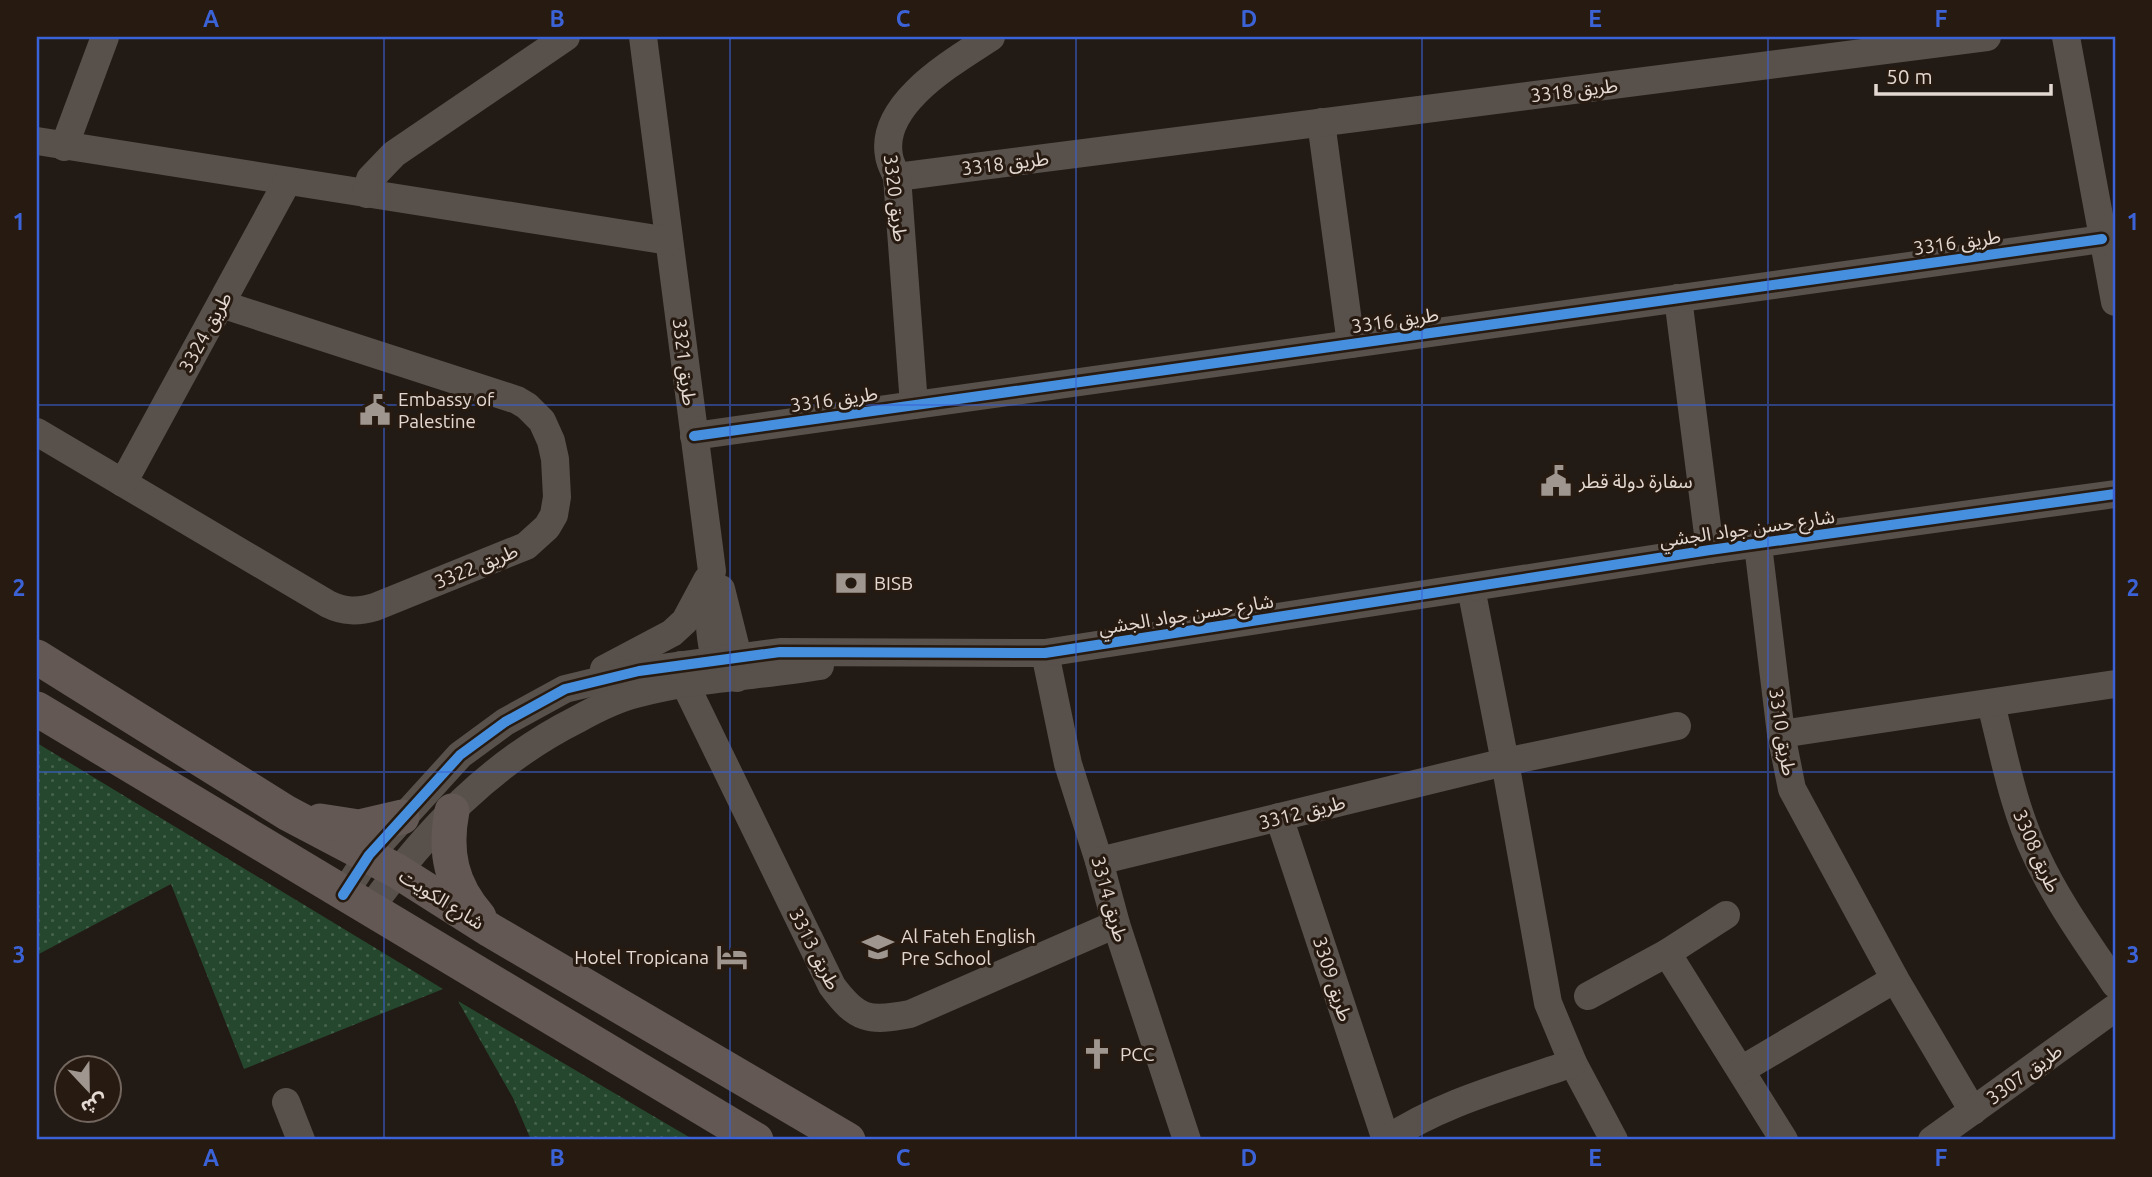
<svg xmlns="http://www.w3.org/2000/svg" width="2152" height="1177" viewBox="0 0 2152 1177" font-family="Ubuntu,'Noto Sans Arabic',sans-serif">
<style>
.grass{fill:url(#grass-dots)}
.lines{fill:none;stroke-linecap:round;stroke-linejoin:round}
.minor{stroke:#58504b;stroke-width:28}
.major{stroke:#635853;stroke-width:35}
.cycleway-casing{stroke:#271a10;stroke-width:15}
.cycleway{stroke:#468fdf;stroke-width:10}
.grid{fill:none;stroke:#3b63d7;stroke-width:2;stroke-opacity:0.55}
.labels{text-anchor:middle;stroke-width:6;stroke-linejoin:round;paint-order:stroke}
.street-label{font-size:19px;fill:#e3d9d2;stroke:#271a10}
.poi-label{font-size:19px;fill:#e3d9d2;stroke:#271a10;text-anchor:start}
.neatline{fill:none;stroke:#3b63d7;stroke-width:2.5}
.grid-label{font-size:23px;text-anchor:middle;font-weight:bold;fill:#3b63d7}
</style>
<defs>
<pattern id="grass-dots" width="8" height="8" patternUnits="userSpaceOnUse" patternTransform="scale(1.75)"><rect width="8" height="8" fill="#25472d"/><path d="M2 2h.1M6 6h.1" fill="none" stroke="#44614b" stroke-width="1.8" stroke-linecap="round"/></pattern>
</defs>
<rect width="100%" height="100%" fill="#221b15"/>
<g class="grass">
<path d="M37,743L443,989L244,1069L171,884L37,955Z"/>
<path d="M458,1001L694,1140H531L513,1098Z"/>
</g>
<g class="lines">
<g class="minor">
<path d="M643,37L712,571C707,590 708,650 719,665C723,671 730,675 737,678"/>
<path d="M2066,37L2115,302"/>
<path d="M1321,122L1351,344"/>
<path d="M37,141L669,241"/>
<path d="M64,147L105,37"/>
<path d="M897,177L1987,37"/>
<path d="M367,194L370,179L394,154L566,37"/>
<path d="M1678,298L1710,550"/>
<path d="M914,405L897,177C894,170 890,163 889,156C879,103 955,61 991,37"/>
<path d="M37,432L328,604C344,612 358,612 375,607L526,546L547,527L554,515L557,497L555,459L551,441L542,421L527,406L517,400L221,304"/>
<path d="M694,436L2102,239"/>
<path d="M123,483L287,182"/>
<path d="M1758,545L1781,734L1792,789L1895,979L1973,1111"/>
<path d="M1471,588L1505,762L1548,1003L1573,1063L1614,1140"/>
<path d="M721,589L738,657L730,674"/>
<path d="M1045,653L1068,764L1099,861L1116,924L1187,1140"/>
<path d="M681,665L685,684L832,986C857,1020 869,1022 910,1014L1116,924"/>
<path d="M604,669L672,633L685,621L707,580"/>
<path d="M1991,704C2004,755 2013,807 2036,855C2057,901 2087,942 2115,984"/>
<path d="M1781,734L2115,684"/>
<path d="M1279,817L1386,1140"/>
<path d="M1099,861L1505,762L1677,726"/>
<path d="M343,895L369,855L460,755L505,722L565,689L639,671L780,652L1045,653L1710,550L2115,494"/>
<path d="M369,910C426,831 490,763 578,719C596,709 616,699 636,694C696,678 759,676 820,666"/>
<path d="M1667,953L1784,1140"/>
<path d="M1588,996L1667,953L1726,915"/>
<path d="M1741,1070L1895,979"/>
<path d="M286,1102L301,1140"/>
<path d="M1386,1140C1442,1102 1510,1085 1573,1063"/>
<path d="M1932,1140L2115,1008"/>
</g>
<g class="major">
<path d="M37,657L287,813L397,871L490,930L848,1140"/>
<path d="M37,709L756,1140"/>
<path d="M452,811C444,852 451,885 479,917"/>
<path d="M320,821L359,827L402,817"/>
</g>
<defs>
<g id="cycleway">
<path d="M694,436L2102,239"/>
<path d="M343,895L369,855L460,755L505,722L565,689L639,671L780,652L1045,653L1710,550L2115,494"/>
</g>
</defs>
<use href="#cycleway" class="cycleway-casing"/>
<use href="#cycleway" class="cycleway"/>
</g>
<path class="grid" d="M384,37V1140M730,37V1140M1076,37V1140M1422,37V1140M1768,37V1140M37,405H2115M37,772H2115"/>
<defs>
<symbol id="civic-bare" viewBox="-9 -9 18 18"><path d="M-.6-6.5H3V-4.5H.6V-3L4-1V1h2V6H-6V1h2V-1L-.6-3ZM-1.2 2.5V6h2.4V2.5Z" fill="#9f9690" stroke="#271a10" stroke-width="2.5" paint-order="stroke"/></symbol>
<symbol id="bank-bare" viewBox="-9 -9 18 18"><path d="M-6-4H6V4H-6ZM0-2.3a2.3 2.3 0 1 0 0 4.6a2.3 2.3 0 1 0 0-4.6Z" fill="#9f9690" stroke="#271a10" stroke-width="2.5" paint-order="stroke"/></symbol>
<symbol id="school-bare" viewBox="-9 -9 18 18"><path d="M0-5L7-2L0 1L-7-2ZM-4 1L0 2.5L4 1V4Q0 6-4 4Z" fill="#9f9690" stroke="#271a10" stroke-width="2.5" paint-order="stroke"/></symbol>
<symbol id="hotel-bare" viewBox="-9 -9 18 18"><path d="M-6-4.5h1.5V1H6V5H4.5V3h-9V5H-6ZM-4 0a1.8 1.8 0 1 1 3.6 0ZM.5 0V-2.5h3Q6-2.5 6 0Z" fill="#9f9690" stroke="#271a10" stroke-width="2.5" paint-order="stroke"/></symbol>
<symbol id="church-bare" viewBox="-9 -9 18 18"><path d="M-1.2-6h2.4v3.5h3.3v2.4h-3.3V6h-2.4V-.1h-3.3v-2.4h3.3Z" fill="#9f9690" stroke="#271a10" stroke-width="2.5" paint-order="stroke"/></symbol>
</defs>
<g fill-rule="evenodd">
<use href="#civic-bare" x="353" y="388" width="44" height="44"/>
<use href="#civic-bare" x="1534" y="459" width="44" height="44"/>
<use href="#bank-bare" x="829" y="561" width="44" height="44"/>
<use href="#school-bare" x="856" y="925" width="44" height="44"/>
<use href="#hotel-bare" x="710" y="935" width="44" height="44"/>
<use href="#church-bare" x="1075" y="1032" width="44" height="44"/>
</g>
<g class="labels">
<g class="street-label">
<text transform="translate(1574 90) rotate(-7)" y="7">طريق 3318</text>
<text transform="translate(1005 163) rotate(-7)" y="7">طريق 3318</text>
<text transform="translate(896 198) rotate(83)" y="7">طريق 3320</text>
<text transform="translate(1957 242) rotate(-8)" y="7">طريق 3316</text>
<text transform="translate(1395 320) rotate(-8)" y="7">طريق 3316</text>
<text transform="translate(205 332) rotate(-61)" y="7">طريق 3324</text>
<text transform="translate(685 362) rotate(83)" y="7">طريق 3321</text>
<text transform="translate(834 399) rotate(-8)" y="7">طريق 3316</text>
<text transform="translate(1747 528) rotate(-8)" y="7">شارع حسن جواد الجشي</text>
<text transform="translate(476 566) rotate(-22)" y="7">طريق 3322</text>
<text transform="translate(1186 614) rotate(-9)" y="7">شارع حسن جواد الجشي</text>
<text transform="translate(1783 732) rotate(81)" y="7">طريق 3310</text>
<text transform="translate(1302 812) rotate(-14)" y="7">طريق 3312</text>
<text transform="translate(2037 851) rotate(66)" y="7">طريق 3308</text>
<text transform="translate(442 899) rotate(32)" y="7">شارع الكويت</text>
<text transform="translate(1110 899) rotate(74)" y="7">طريق 3314</text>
<text transform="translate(815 949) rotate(63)" y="7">طريق 3313</text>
<text transform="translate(1333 979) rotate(72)" y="7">طريق 3309</text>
<text transform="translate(2024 1074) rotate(-36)" y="7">طريق 3307</text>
</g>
<g class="poi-label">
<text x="398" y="406">Embassy of<tspan x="398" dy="22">Palestine</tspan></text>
<text x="1579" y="488">سفارة دولة قطر</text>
<text x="874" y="590">BISB</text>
<text x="901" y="943">Al Fateh English<tspan x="901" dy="22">Pre School</tspan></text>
<text x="709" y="964" text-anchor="end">Hotel Tropicana</text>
<text x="1120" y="1061">PCC</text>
</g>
</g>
<rect width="2152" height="1177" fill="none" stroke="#271a10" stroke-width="77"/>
<g transform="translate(88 1089) rotate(158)"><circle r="33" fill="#271a10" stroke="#72665e" stroke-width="2"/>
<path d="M0-5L12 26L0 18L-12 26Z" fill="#9f9690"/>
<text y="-10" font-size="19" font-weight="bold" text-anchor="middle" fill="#e3d9d2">ش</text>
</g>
<path d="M1876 84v10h175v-10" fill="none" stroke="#e3d9d2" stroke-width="3.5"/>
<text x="1886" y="84" font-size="21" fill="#e3d9d2" stroke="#271a10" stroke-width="5" paint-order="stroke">50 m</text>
<rect x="38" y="38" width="2076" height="1100" class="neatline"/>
<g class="grid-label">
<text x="211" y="27">A</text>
<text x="557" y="27">B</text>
<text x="903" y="27">C</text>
<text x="1249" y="27">D</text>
<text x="1595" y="27">E</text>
<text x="1941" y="27">F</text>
<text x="19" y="230">1</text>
<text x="2133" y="230">1</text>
<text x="19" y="596">2</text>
<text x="2133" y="596">2</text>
<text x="19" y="963">3</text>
<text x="2133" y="963">3</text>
<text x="211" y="1166">A</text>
<text x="557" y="1166">B</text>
<text x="903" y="1166">C</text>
<text x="1249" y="1166">D</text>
<text x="1595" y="1166">E</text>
<text x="1941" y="1166">F</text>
</g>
</svg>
